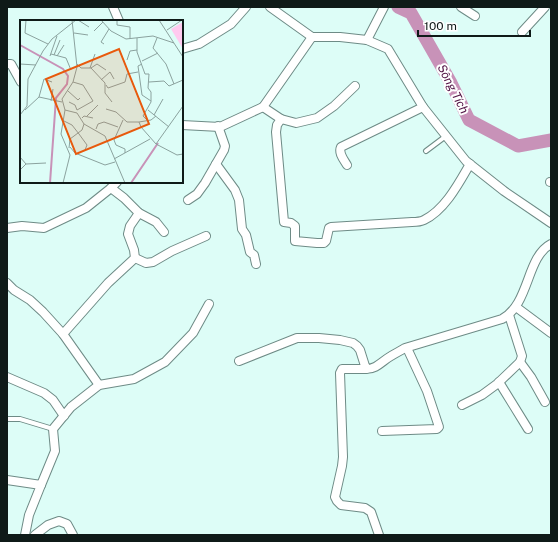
<svg xmlns="http://www.w3.org/2000/svg" width="558" height="542" viewBox="0 0 558 542" font-family="'Public Sans',sans-serif">
<style>
.lines{fill:none;stroke-linecap:round;stroke-linejoin:round}
.river{stroke:#c892b8;stroke-width:13}
.lane-casing{stroke:#6e8b86;stroke-width:6}
.street-casing{stroke:#6e8b86;stroke-width:10}
.lane{stroke:#fff;stroke-width:4}
.street{stroke:#fff;stroke-width:8}
.labels{text-anchor:middle;stroke-width:4;stroke-linejoin:round;paint-order:stroke}
.water-label{font-size:12px;font-style:italic;fill:#501143;stroke:#fff}
.inset-river{fill:none;stroke:#c892b8;stroke-width:2}
.inset-road{fill:none;stroke:#8ba29e;stroke-width:1}
.view{fill:#e8590c;fill-opacity:0.15;stroke:#e8590c;stroke-width:2}
.inset-edge{fill:none;stroke:#0f1a18;stroke-width:2}
</style>
<rect width="100%" height="100%" fill="#ddfdf7"/>
<g class="lines">
<path class="river" d="M398,7L411,13L451,83L469,120L518,146L551,140"/>
<defs>
<g id="lane">
<path d="M426,151L446,136"/>
<path d="M7,419H20L53,429"/>
</g>
<g id="street">
<path d="M113,7L119,21"/>
<path d="M270,7L312,37H340L367,40L388,49L423,107L466,161L504,191L551,223"/>
<path d="M461,7L475,16"/>
<path d="M522,32L545,7"/>
<path d="M367,40L384,7"/>
<path d="M182,49L199,44L231,24L246,7"/>
<path d="M7,64H11L21,82"/>
<path d="M263,107L281,119L296,123L317,118L334,106L355,86"/>
<path d="M281,119L277,125L276,132L284,222L291,223L295,226V241L317,243H324L326,241L329,228L331,227L412,222C416,222 420,222 424,220C445,210 459,183 470,164"/>
<path d="M182,125L220,127L263,107L312,37"/>
<path d="M216,164L235,190L239,200L242,229L246,235L250,252L254,255L256,264"/>
<path d="M347,165C344,160 338,153 341,147L423,107"/>
<path d="M550,182H551"/>
<path d="M188,200L197,194L205,183L224,150L225,146L218,126"/>
<path d="M139,213L156,222L164,232"/>
<path d="M7,228L22,226L44,228L86,208L111,188L117,182"/>
<path d="M135,258L146,263L153,262L172,251L206,236"/>
<path d="M7,283L14,290L30,300L43,312L63,334L99,385"/>
<path d="M516,307L551,333"/>
<path d="M63,334L108,283L135,258L134,250L128,234L130,226L139,213L124,198L111,188"/>
<path d="M239,361L297,338H319L340,340L353,343L357,346L360,350L366,369C377,369 382,361 391,356C396,353 400,351 405,348L502,319C530,304 526,257 551,244"/>
<path d="M520,362L531,377L545,402"/>
<path d="M366,369H342L340,373L343,457L342,466L335,497L337,501L341,505L365,508L371,512L379,535"/>
<path d="M7,377L44,393L53,400L64,416"/>
<path d="M499,382L528,429"/>
<path d="M462,405L482,395L497,384L520,362L522,356L509,315"/>
<path d="M382,431L437,429L439,427L427,391L407,348"/>
<path d="M7,480L41,485L55,451L53,429L71,407L99,385L134,379L165,362L193,333L209,304"/>
<path d="M25,535L29,515L41,485"/>
<path d="M35,535L48,525L59,521L67,524L73,535"/>
</g>
</defs>
<use href="#lane" class="lane-casing"/>
<use href="#street" class="street-casing"/>
<use href="#lane" class="lane"/>
<use href="#street" class="street"/>
</g>
<g class="labels">
<g class="water-label">
<text transform="translate(453 89) rotate(63)" y="4">Sông Tích</text>
</g>
</g>
<g transform="translate(20 20)">
<rect width="163" height="163" fill="#ddfdf7"/>
<path d="M163,2V29L151,9Z" fill="#ffcaef"/>
<path class="inset-river" d="M0,25L43,49L48,56L47,64L36,78L30,163M111,163L138,123"/>
<path class="inset-road" d="M6,0L5,13L28,24M58,0L69,7M81,0L91,11L106,19L133,16L154,23M97,0V5L110,7V19M139,0L163,37M147,10L162,0M74,11L83,2M54,13L68,15M117,18V32L125,54H129L128,68L131,72V82L123,96L128,101M137,18L133,28L146,44L154,64M84,24L81,22L89,9M31,34L46,38L51,50M34,35L40,20M30,36L37,16M37,36L44,25M107,40L110,31L117,30M122,41L138,33M0,44L16,45M57,44L61,48H71L85,63V73L92,82M122,44L118,46L122,75L131,81M70,48L75,34M71,48L77,44L86,50M81,60L90,52L94,59M53,62L63,65L73,81L57,90M129,62L144,61L149,66L163,60M86,65L88,68L105,62L107,54L118,52M48,71L58,80L60,78M19,77L42,82M31,81L33,69M49,82L55,85L57,90M86,89L96,92L107,102H119L121,107L136,124L163,86M5,90L19,77L24,59L32,62M45,90L57,93L64,104L85,116L105,163M128,90L149,107M0,95L7,86L8,59L23,31L32,19L56,0M134,95L143,79M67,96L78,85M62,98L64,96L73,98M42,100L52,105L59,114L67,125L65,130M103,100L94,120L96,125L105,129V133M119,102L131,100L136,96M76,109L78,104L84,102L98,107M136,124L157,135L163,134M50,127L55,133L85,145L95,142M49,128L50,119L62,110L64,104M0,137L6,144L0,150M94,139L130,119M6,144L26,143M43,163L50,135L41,114L45,90L42,79L53,62L57,47L52,0"/>
<path class="view" d="M99,29L129,104L56,134L26,59Z"/>
<rect width="163" height="163" class="inset-edge"/>
</g>
<rect width="558" height="542" fill="none" stroke="#0f1a18" stroke-width="16"/>
<path d="M418 30v6h112v-6" fill="none" stroke="#0f1a18" stroke-width="2"/>
<text x="424" y="30" font-size="12" fill="#0f1a18" stroke="#ffffff" stroke-width="3" paint-order="stroke">100 m</text>
</svg>
